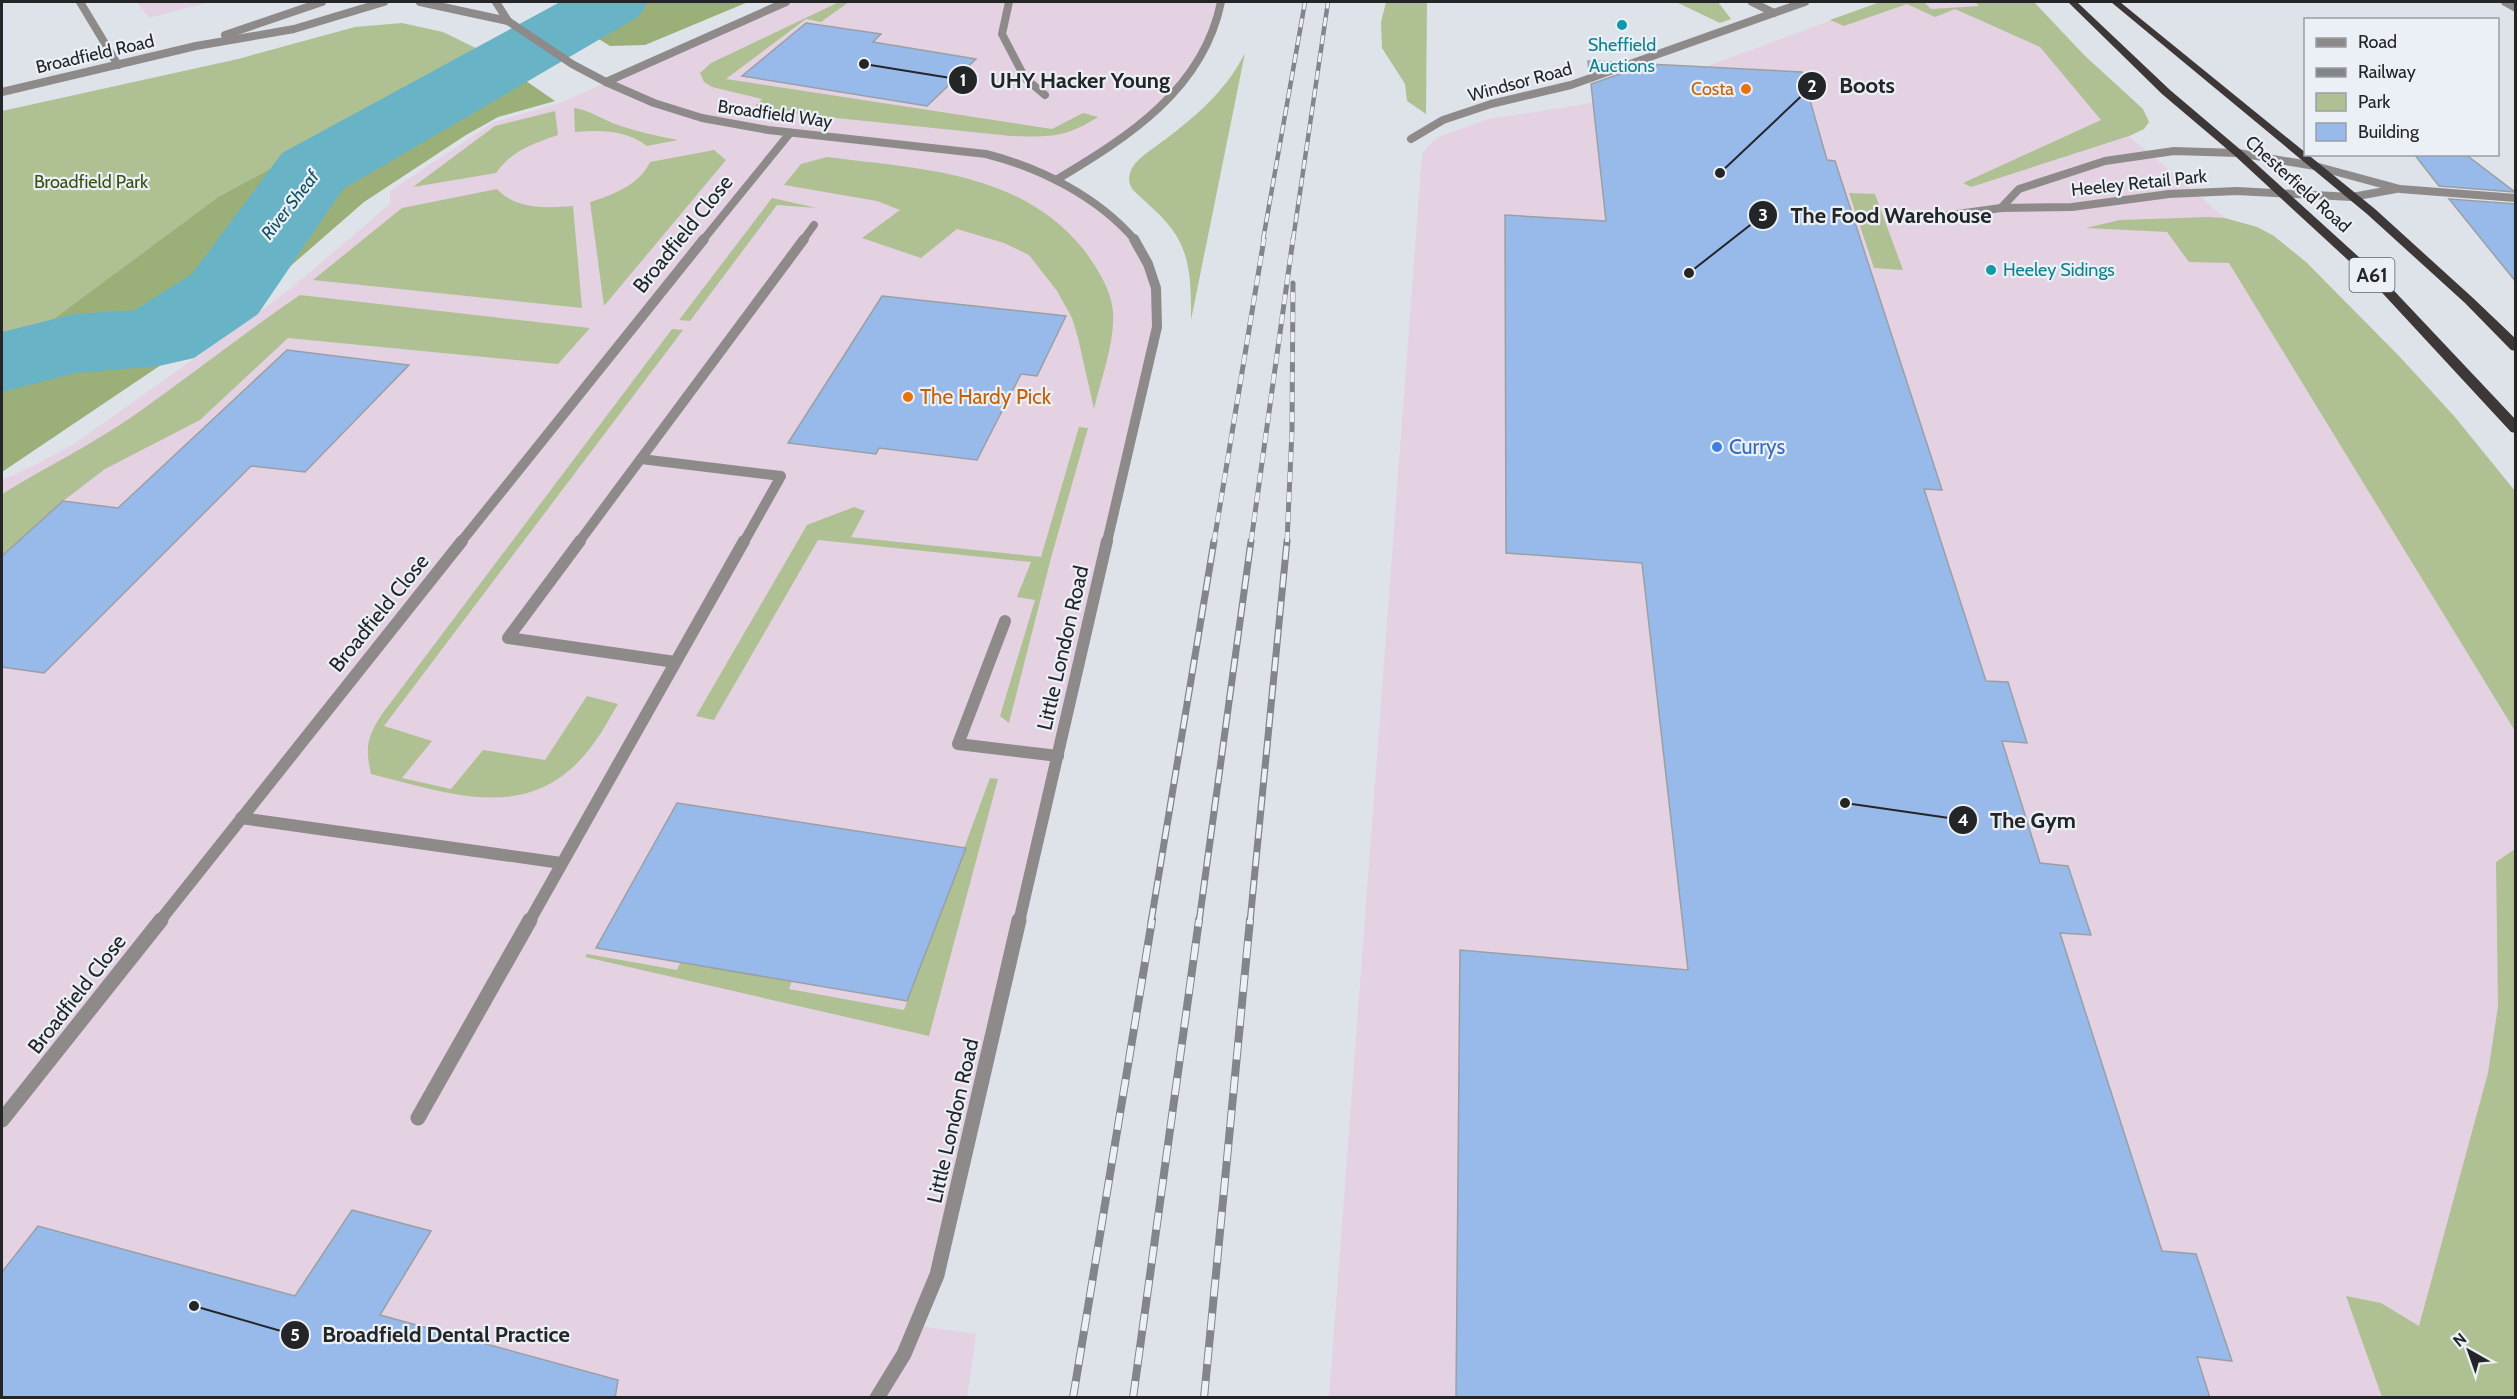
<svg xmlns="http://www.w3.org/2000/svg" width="2517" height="1399" viewBox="0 0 2517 1399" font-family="Cabin,sans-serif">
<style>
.commercial{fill:#e4d2e3}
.green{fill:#afc192}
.forest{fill:#9baf78}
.water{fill:#68b4c6}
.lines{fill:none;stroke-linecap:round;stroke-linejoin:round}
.river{fill:#68b4c6;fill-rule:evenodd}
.building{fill:#97baeb;stroke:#9a9fa5;stroke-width:1.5}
.service-far3{stroke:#8e8a8a;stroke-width:8}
.service-far2{stroke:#8e8a8a;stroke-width:10}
.service-far1{stroke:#8e8a8a;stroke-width:12}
.service{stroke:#8e8a8a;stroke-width:15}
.minor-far3{stroke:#8e8a8a;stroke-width:8}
.minor-far2{stroke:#8e8a8a;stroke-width:10}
.minor-far1{stroke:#8e8a8a;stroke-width:12}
.minor{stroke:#8e8a8a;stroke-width:15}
.tertiary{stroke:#8e8a8a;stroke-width:8}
.trunk{fill:#3e3738;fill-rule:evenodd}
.rail-far3-casing{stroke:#82868a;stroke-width:4.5}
.rail-far2-casing{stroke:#82868a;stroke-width:5}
.rail-far1-casing{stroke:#82868a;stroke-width:7}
.rail-casing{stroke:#82868a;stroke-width:8}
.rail-far3{stroke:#ebf0f7;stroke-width:3;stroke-dasharray:9;stroke-linecap:butt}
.rail-far2{stroke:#ebf0f7;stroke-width:4;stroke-dasharray:10;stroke-linecap:butt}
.rail-far1{stroke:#ebf0f7;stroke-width:4.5;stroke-dasharray:14;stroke-linecap:butt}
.rail{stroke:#ebf0f7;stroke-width:6;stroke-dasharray:17;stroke-linecap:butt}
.culture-dot{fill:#0f9aa8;stroke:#ebf0f7;stroke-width:2}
.food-dot{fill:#e8710a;stroke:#ebf0f7;stroke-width:2}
.shop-dot{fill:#3f7fe0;stroke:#ebf0f7;stroke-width:2}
.labels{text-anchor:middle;stroke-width:4.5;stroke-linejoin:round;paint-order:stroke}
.far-culture-label{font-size:18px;fill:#0d838f;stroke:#ebf0f7}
.far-street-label{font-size:18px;fill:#232527;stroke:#ebf0f7}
.far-food-label{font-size:18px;fill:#c56008;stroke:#ebf0f7;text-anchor:end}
.far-park-label{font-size:18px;fill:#3c4e10;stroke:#ebf0f7}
.far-water-label{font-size:18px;font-style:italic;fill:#10525f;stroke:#ebf0f7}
.shield{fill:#ebf0f7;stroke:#5f6265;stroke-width:1.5}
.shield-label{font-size:20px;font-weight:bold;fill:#232527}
.street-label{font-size:21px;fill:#232527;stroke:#ebf0f7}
.food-label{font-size:21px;fill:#c56008;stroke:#ebf0f7;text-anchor:start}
.shop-label{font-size:21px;fill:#366cbe;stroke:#ebf0f7;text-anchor:start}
.leader{fill:none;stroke:#232527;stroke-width:2}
.callout-dot{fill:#232527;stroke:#ebf0f7;stroke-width:2}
.mark-label{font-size:18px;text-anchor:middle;font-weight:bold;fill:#fff}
.callout-label{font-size:22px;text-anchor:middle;font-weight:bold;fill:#232527;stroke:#ebf0f7;stroke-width:4.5;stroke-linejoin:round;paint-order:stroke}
</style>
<rect width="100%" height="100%" fill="#dee3ea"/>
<g class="commercial">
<path d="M137,2H210L149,18Z"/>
<path d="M786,2H1221L1195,68L1153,115L1057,180L1110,215L1148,264L1157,327L919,1326L976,1334L967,1397L2,1398V480L33,466L74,444L251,318L289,290L390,204V191L494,122L560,103Z"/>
<path d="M1880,2H2034L2036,4L2084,55L2143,109L2149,122L2144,129L2129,136L2225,218L2257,227L2274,236L2306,262L2399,356L2454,416L2515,491V1397L1329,1398L1422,154L1433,141L1441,136L1488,119L1574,106L1635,93Z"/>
</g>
<g class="green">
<path d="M839,2H849L821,22L806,19L726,79L1052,129L1083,113L1098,117C1065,138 1049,137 1011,136L788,113L755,106L762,99L712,87L704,82L700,73L711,63Z"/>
<path d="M1386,2H1427L1426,114L1407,101L1405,84L1382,48L1381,22Z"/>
<path d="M1676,2H1718L1731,19L1720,23Z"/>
<path d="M1880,2H1924L1931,9L1979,6L1975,2H2034L2084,55L2143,109L2149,122L2144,129L2129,136L1971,187L1963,183L2101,120L2040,47L1955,9L1935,17L1907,4L1844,26L1830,20Z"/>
<path d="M402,23L443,32L484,52L218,197L34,335L2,340V111L238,59L355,27Z"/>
<path d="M1245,53L1191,320C1191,285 1192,251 1167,223C1157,211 1144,201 1133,190C1128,183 1128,176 1132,168C1140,155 1159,145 1171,135C1201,112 1228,87 1245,53Z"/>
<path d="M574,108C590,110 603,120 618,125C638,132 658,136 678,140L647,146C625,130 601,130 575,132Z"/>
<path d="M555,111L558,135C534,143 511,151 496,173L413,187L495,126Z"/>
<path d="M714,150L726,160L604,306L590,202C613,195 639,185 650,162Z"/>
<path d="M827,157C920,169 1021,171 1084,250C1097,268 1111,289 1113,311C1115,343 1101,379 1094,409L1078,338L1072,318L1057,291L1029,255L1004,243L957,229L921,258L862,238L900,210L877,201L784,185L801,164Z"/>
<path d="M497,189C516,210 547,208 573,206L582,308L313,280L402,208Z"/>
<path d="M1849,193L1875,194L1903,270L1874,268Z"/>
<path d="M772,198L817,208L777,205L690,321L679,320Z"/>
<path d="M2208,217L2225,218L2257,227L2274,236L2306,262L2399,356L2454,416L2515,491V731L2229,263L2189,262L2167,232L2086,228L2120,220Z"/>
<path d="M300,295L590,328L558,364L288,338L200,420L105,469L63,501L2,556V494C46,467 93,444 136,414C191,375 244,333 300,295Z"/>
<path d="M672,329L683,330L384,726L432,741L402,778L451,789L483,750L545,760L587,696L618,704C610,717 603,731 594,743C534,827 453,794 371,774C365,747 367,737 382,714Z"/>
<path d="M1079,427L1088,428L1051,558L1009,723L1000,716L1035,600L1017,597L1031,562L818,540L714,720L696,716L807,525L854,507L865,511L851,537L1041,557Z"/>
<path d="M990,778L998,779L929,1036L585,957L587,954L677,970L680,963L792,981L789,989L904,1010Z"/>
<path d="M2515,849V1397H2382L2346,1296L2381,1303L2419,1326L2488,1073L2498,1006L2496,862Z"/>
</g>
<g class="forest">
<path d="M633,2H748L645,45L610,46L586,31Z"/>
<path d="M484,52L555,101L498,117L466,135L364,202L247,304L204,336L2,472V340L34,334L218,197Z"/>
</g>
<path class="water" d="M581,2H633L586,31L559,14Z"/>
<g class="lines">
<path class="river" d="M560,2H649L638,17L343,189L258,314L194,358L159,366L76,373L2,392V332L74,314L135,310L192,274L282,153Z"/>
</g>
<g class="building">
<path d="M806,23L881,34L873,42L976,59L927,106L742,76Z"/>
<path d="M1588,61L1617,62L1589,72Z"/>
<path d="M1648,64L1802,72L1827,160L1835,161L1942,490L1924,489L1986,681L2008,682L2027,743L2002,741L2040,863L2068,866L2091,935L2060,933L2162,1251L2196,1254L2232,1361L2197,1357L2210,1398H1456L1460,950L1688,970L1642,563L1506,553L1505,215L1606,221L1591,84Z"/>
<path d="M2414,154H2465L2515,192L2439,186Z"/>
<path d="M2449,199L2516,204V282Z"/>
<path d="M882,296L1066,316L1037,376L1021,374L977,460L879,448L876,454L788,443Z"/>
<path d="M287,350L409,365L305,472L251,466L44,673L2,667V556L63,501L118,508Z"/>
<path d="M677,803L966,848L907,1001L596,948Z"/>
<path d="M352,1210L431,1231L380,1315L618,1380L615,1398H2V1272L38,1226L295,1296Z"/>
</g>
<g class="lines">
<g class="service-far3">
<path d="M80,2L118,65"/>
<path d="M1009,2L1002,34L1025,78L1045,95"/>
<path d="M803,240L814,225"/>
</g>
<g class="service-far2">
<path d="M641,459L781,476L744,542"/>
<path d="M579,542L804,239"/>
</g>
<g class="service-far1">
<path d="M580,541L508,638L675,662"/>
<path d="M1005,621L958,744L1058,756"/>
<path d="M241,818L561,863"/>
<path d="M529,922L744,541"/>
</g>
<path class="service" d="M418,1118L530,920"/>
<g class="minor-far3">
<path d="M420,2L508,21L572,64L606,82L654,103L702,118L768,130L986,154C1041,168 1098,197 1135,240"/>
<path d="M496,2L508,21"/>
<path d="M1752,2L1774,13"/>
<path d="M2505,2L2516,8"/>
<path d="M606,82L786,2"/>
<path d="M1411,139L1443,120L1491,104L1571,85L1805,2"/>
<path d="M1056,180C1128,137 1203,90 1221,2"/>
<path d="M2001,208L2019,189L2105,161L2174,151L2238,153L2315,166L2400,189L2516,198"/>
<path d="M1936,217L2001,208L2072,207L2169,194L2237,191L2352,197L2396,189"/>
<path d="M703,240L790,133"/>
</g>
<g class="minor-far2">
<path d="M461,542L704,239"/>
<path d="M1107,542L1157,327L1156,288L1148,264L1134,239"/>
</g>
<g class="minor-far1">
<path d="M159,922L462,541"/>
<path d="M1019,922L1107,541"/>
</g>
<g class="minor">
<path d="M2,1120L161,920"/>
<path d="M877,1398L904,1354L937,1275L1019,920"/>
</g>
<g class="tertiary">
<path d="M225,35L322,2"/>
<path d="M2,92L196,46L294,29L384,2"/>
</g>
<g class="trunk">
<path d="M2068,2H2077L2170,90L2242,151L2382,278L2516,420V433L2511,432L2374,284L2234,155L2162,94Z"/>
<path d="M2111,2H2120L2375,209L2473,298L2516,339V351L2511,350L2465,303L2367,214Z"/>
</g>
<defs>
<g id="rail-far3">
<path d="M1263,240L1305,2"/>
<path d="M1293,240L1328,2"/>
</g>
<g id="rail-far2">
<path d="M1214,542L1264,239"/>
<path d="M1251,542L1293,239"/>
<path d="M1287,542L1292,430L1293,283"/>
</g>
<g id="rail-far1">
<path d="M1151,922L1214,541"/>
<path d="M1199,922L1251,541"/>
<path d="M1250,922L1287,541"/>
</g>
<g id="rail">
<path d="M1073,1398L1152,920"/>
<path d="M1133,1398L1199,920"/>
<path d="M1204,1398L1250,920"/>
</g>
</defs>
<use href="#rail-far3" class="rail-far3-casing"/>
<use href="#rail-far2" class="rail-far2-casing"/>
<use href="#rail-far1" class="rail-far1-casing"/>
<use href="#rail" class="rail-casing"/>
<use href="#rail-far3" class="rail-far3"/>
<use href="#rail-far2" class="rail-far2"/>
<use href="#rail-far1" class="rail-far1"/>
<use href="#rail" class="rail"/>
</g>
<g class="culture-dot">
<circle cx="1622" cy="25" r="6"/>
<circle cx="1991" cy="270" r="6"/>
</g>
<g class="food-dot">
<circle cx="1746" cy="89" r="6"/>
<circle cx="908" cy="397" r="6"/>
</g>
<circle class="shop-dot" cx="1717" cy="447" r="6"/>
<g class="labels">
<g class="far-culture-label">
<text x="1622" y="51">Sheffield<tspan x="1622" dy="21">Auctions</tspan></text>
<text x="2003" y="276" text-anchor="start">Heeley Sidings</text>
</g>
<g class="far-street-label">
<text transform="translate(95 54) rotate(-13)" y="6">Broadfield Road</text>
<text transform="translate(1520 82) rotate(-15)" y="6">Windsor Road</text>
<text transform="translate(775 114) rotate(8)" y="6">Broadfield Way</text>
<text transform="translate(2139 183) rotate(-6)" y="6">Heeley Retail Park</text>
<text transform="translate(2298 184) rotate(42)" y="6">Chesterfield Road</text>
</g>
<g class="far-food-label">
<text x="1734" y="95">Costa</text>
</g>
<g class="far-park-label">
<text x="91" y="188">Broadfield Park</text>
</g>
<g class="far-water-label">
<text transform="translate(290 205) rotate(-52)" y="6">River Sheaf</text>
</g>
<rect class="shield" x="2349.5" y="258" width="45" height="34" rx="4.5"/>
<g class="shield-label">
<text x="2372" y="282">A61</text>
</g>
<g class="street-label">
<text transform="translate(683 234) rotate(-51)" y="7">Broadfield Close</text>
<text transform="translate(379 613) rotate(-51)" y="7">Broadfield Close</text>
<text transform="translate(1063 648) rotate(-77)" y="7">Little London Road</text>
<text transform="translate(77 994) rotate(-52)" y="7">Broadfield Close</text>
<text transform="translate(953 1121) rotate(-77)" y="7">Little London Road</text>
</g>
<g class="food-label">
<text x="920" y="404">The Hardy Pick</text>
</g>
<g class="shop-label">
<text x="1729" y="454">Currys</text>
</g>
</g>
<path class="leader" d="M864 64L963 80M1720 173L1812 86M1689 273L1763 215M1845 803L1963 820M194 1306L295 1335"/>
<g class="callout-dot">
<circle cx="864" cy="64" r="6"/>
<circle cx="1720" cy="173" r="6"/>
<circle cx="1689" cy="273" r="6"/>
<circle cx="1845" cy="803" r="6"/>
<circle cx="194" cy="1306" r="6"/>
<circle cx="963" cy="80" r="15"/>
<circle cx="1812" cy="86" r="15"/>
<circle cx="1763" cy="215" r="15"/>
<circle cx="1963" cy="820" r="15"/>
<circle cx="295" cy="1335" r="15"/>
</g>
<g class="mark-label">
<text x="963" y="86">1</text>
<text x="1812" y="92">2</text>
<text x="1763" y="221">3</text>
<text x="1963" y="826">4</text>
<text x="295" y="1341">5</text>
</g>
<g class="callout-label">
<text x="1080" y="88">UHY Hacker Young</text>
<text x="1867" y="93">Boots</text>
<text x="1891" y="223">The Food Warehouse</text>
<text x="2033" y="828">The Gym</text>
<text x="446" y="1342">Broadfield Dental Practice</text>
</g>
<rect width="2517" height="1399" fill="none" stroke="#232527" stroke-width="6"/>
<rect x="2304" y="18" width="195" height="138" fill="#ebf0f7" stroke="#9b9fa4" stroke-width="1.5"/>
<rect x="2316" y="38" width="30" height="9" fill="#8e8a8a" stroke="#9b9fa4" stroke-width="1.5"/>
<text x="2358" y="48" font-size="18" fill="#232527">Road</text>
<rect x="2316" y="68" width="30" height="9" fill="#82868a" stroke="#9b9fa4" stroke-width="1.5"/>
<text x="2358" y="78" font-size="18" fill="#232527">Railway</text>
<rect x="2316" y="93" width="30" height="18" fill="#afc192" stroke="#9b9fa4" stroke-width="1.5"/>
<text x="2358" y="108" font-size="18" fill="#232527">Park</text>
<rect x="2316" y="123" width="30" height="18" fill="#97baeb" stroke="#9b9fa4" stroke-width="1.5"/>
<text x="2358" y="138" font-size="18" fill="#232527">Building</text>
<g transform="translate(2469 1351) rotate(320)" stroke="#ebf0f7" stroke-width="4.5" paint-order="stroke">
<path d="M0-4.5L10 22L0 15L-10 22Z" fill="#232527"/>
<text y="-9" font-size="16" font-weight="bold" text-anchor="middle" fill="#232527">N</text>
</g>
</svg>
